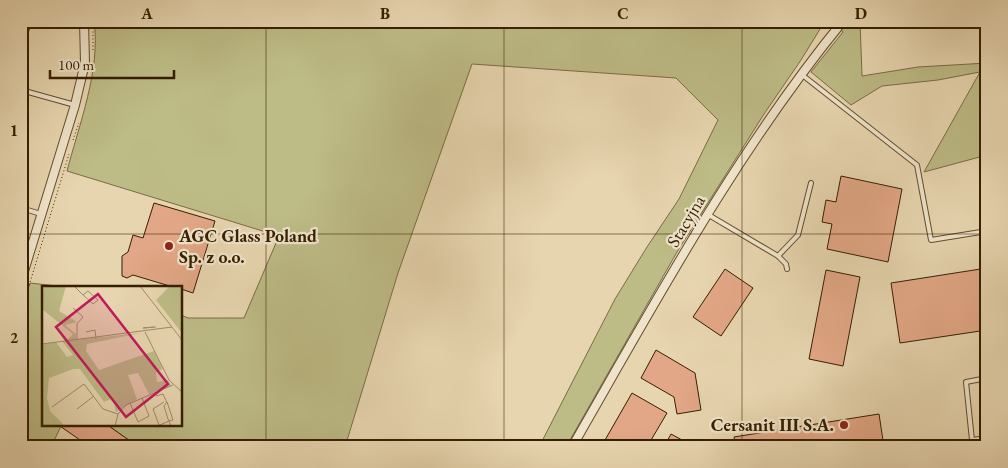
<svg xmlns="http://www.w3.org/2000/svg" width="1008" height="468" viewBox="0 0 1008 468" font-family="'EB Garamond',serif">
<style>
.green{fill:#bdbb86;stroke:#7a6c43}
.building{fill:#e2a786;stroke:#361e00}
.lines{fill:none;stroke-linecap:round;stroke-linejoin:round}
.service-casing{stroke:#624c2c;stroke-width:6}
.minor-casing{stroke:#624c2c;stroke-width:10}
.path{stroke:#361e00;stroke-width:1;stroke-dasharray:1 2.5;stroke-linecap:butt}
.service{stroke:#efe4cb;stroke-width:4}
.minor{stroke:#efe4cb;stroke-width:8}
.grid{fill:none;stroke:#361e00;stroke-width:1;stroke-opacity:0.55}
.poi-dot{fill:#8f2418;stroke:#efe4cb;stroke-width:2}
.labels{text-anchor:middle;stroke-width:4.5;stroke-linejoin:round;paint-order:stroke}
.street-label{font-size:18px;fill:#361e00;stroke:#efe4cb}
.poi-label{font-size:18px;font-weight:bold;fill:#361e00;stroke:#efe4cb;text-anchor:start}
.inset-road{fill:none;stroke:#a08c69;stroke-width:1}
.view{fill:#c2185b;fill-opacity:0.15;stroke:#c2185b;stroke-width:2.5}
.inset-edge{fill:none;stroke:#361e00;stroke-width:2.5}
.neatline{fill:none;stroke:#361e00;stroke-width:2}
.grid-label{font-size:16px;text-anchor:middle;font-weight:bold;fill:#361e00}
</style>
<rect width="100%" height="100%" fill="#e7d5af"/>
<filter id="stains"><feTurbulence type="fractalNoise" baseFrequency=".004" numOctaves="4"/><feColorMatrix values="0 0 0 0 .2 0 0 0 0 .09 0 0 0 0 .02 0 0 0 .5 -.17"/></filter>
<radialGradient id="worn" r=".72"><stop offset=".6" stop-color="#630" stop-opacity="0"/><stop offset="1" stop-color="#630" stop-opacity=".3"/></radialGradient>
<g class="green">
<path d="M94,21H825L801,60L764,114L677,252L566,447H539L615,299L647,247L679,199L718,120L676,78L472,64L398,273L345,447H146L133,443L106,424H181V315L188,318H244L279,236L67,171C79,125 101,69 94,21Z"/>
<path d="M848,21H860L862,76L918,67L987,63V155L924,172L980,72L938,80L882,86L851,105L811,72L843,32L841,30Z"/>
<path d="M30,283L57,286L93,287H44V424H62L51,447H21V312Z"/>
</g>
<g class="building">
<path d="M21,21L31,24L23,49H21Z"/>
<path d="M841,176L902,189L888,262L827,249L832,224L822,222L826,200L836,202Z"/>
<path d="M154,203L215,221L193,293L181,289V287H173L133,275L127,278L122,276V256L128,252L133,235L143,238Z"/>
<path d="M987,268V330L900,343L891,283Z"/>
<path d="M725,269L753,288L721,336L693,317Z"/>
<path d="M826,270L860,277L843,366L809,359Z"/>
<path d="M656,350L695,373L701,410L677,414L674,397L641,378Z"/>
<path d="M632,393L667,413L647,447H601Z"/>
<path d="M879,414L884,447H736L734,437Z"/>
<path d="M57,424H106L133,443L131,447H90Z"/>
<path d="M671,434L695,447H664Z"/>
</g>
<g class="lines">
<defs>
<g id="service">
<path d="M801,74L917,165L931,240L987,231"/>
<path d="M21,90L75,105"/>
<path d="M21,208L41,214"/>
<path d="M707,214L778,256L798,235L811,183"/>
<path d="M778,256L786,264L787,269"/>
<path d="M987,378L966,382L972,440L987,438"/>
</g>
<g id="minor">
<path d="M21,281L75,105L85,63L84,21"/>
<path d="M572,447C656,301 736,152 843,21"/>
</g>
</defs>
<use href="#service" class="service-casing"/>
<use href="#minor" class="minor-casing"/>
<g class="path">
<path d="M93,21V50"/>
<path d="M73,140L79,123"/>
<path d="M21,312L69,154"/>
</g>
<use href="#service" class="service"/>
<use href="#minor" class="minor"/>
</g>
<path class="grid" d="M266,21V447M504,21V447M742,21V447M21,234H987"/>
<g class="poi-dot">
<circle cx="169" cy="246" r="5"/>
<circle cx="844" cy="425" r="5"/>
</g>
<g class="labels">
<g class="street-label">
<text transform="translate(686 221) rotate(-59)" y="6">Stacyjna</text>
</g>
<g class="poi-label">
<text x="179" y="242">AGC Glass Poland<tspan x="179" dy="21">Sp. z o.o.</tspan></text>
<text x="834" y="431" text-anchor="end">Cersanit III S.A.</text>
</g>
</g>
<g transform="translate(42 286)">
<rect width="140" height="140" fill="#e7d5af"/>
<path d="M4,0H24L17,25L35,36L23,39L34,48V54H25L31,48L0,23V4ZM128,0H140V47L114,14ZM99,47L45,58L44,65L57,84L112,65L121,83L114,86L115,96L126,94L129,100L107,108L96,87L86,89L95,113L74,126L71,112L62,116L38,83H31L7,92L5,112L8,125L23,140H0V58L14,56L25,71L31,69L20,55Z" fill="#bdbb86"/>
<path class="inset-road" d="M32,0L39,7L51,18L56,14L46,5L41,9M98,0L140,54M31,22L41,31L35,38V54M112,41L101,42L114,41M44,46L53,44L54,53M103,46L127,94L140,106M0,58L130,41M114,110L121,108L125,117M122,116L111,123L117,139H118L127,135L131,134L125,116L122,120L126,133L127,135L129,140M88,117L96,136L107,130L100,112M10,121L42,98L61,123L76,128M35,123L52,110M73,140L76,128L84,119L131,99"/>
<path class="view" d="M56,8L126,98L84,131L14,41Z"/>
<rect width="140" height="140" class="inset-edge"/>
</g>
<rect width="1008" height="468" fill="none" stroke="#e7d5af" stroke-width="55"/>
<path d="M50 70v8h124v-8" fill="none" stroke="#361e00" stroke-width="2.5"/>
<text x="58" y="70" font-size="15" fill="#361e00" stroke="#efe4cb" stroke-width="4" paint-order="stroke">100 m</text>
<rect x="28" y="28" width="952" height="412" class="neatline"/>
<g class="grid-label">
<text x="147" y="19">A</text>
<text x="385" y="19">B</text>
<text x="623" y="19">C</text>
<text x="861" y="19">D</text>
<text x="14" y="136">1</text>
<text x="14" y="343">2</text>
</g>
<rect width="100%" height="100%" filter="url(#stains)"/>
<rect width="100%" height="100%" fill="url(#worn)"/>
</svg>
